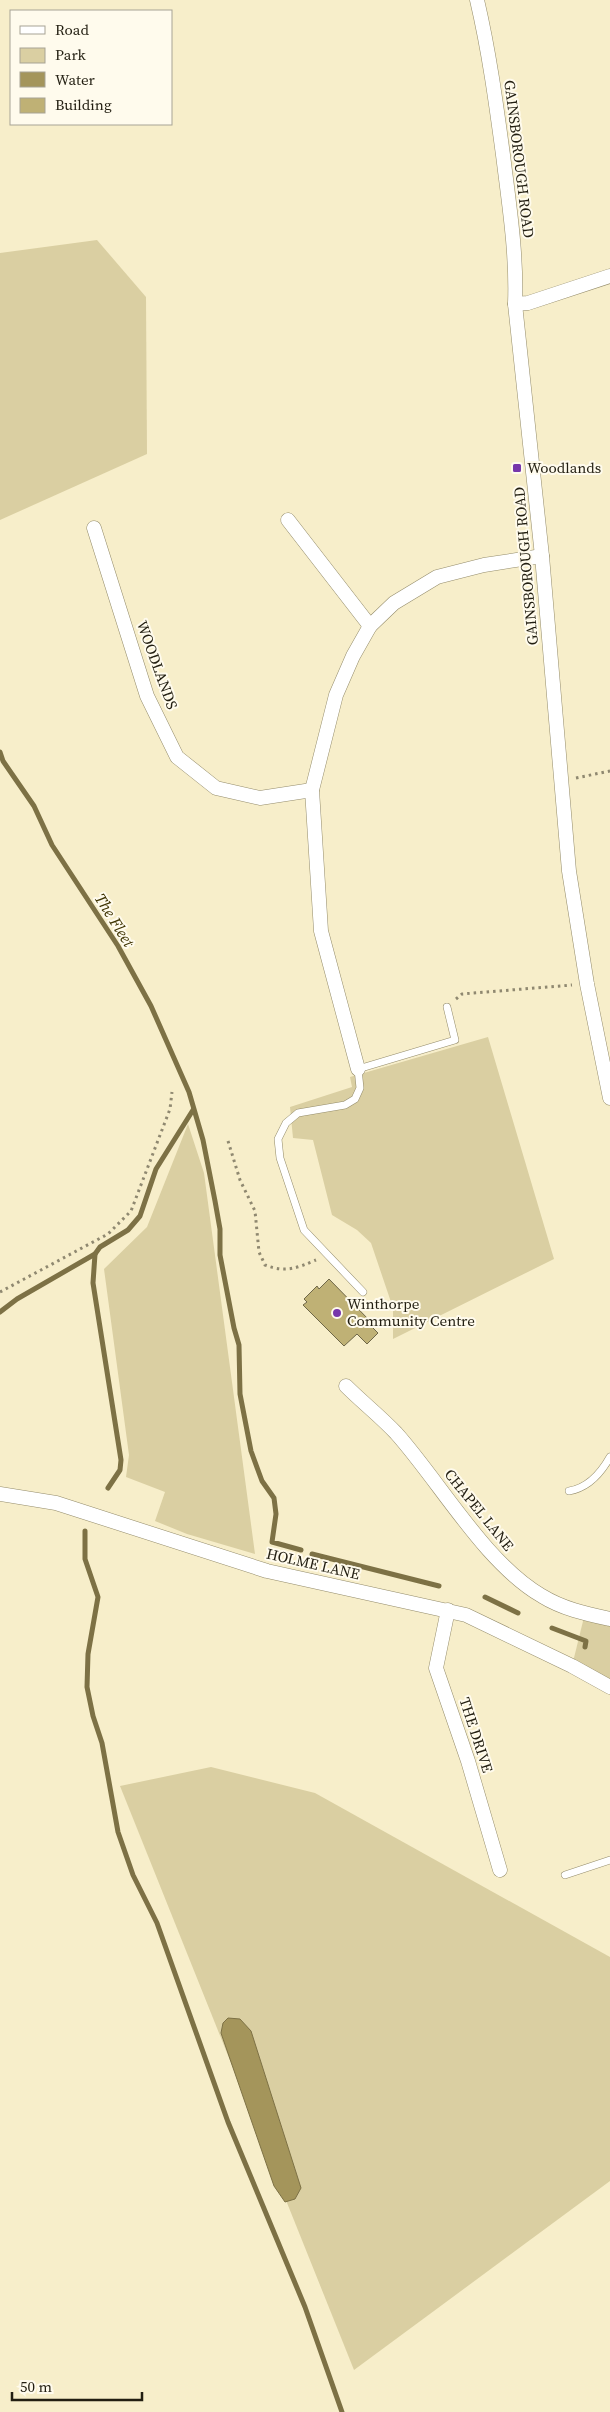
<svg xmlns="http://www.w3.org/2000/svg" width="610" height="2412" viewBox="0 0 610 2412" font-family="'Source Serif 4',serif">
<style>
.green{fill:#dacfa2}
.water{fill:#a4955b;stroke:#7d7145}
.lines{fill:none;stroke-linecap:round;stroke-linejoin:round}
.stream{stroke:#7d7145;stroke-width:5}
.building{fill:#bfb175;stroke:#6f6748}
.service-casing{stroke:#948c6b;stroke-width:8}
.minor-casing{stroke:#948c6b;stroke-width:15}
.path{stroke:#8f8870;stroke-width:3;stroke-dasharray:2.5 4;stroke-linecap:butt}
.service{stroke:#fff;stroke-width:7}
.minor{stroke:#fff;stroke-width:14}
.poi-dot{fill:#7737ab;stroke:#fffbed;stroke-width:2}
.labels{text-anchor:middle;stroke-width:4;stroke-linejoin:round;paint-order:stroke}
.street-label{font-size:15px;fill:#221e11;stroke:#fffbed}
.poi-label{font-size:15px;fill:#221e11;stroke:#fffbed;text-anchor:start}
.water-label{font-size:16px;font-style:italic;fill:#3e3301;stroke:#fffbed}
</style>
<rect width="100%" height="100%" fill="#f7eeca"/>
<g class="green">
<path d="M97,240L146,297L147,454L0,520V253Z"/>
<path d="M488,1037L554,1259L393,1339V1308L371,1243L357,1230L332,1215L313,1140L293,1138L290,1107L352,1087L350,1077Z"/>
<path d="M188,1124L204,1173L255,1554L187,1534L155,1521L165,1492L126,1477L129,1455L104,1269L147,1227Z"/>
<path d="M585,1613L610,1619V1687L572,1666Z"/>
<path d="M211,1767L315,1793L610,1957V2181L354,2370L120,1786Z"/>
</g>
<path class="water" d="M228,2018L240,2019L251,2031L301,2188L295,2199L285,2202L274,2186L221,2033L223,2023Z"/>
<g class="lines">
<g class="stream">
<path d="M0,752L3,761L34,806L52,845L118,946L151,1006L189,1092L203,1140L215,1201L220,1229V1255L234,1328L239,1345L240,1394L251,1451L262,1481L274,1498L276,1514L272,1542L301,1550"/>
<path d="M0,1312L17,1299L95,1254"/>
<path d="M108,1488L120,1470L121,1460L93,1283L95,1254L100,1247L128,1230L140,1216L156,1169L193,1110"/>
<path d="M85,1531V1559L98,1597L88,1654L87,1687L93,1716L102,1743L118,1832L133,1875L157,1923L228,2122L305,2307L342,2412"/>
<path d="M312,1554L439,1586"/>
<path d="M485,1597L518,1613"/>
<path d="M552,1628L586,1641L585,1647"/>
</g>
</g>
<path class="building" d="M329,1279L371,1322L369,1324L378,1333L367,1344L357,1334L344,1346L303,1305L307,1302L304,1299L317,1286L319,1289Z"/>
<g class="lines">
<defs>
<g id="service">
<path d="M363,1292L304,1230L280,1158L278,1139L286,1123L298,1113L345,1105L355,1099L360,1088L358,1069L455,1040L447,1007"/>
<path d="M569,1491C588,1488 601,1473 610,1457"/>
<path d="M565,1875L610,1860"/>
</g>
<g id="minor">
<path d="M477,0C489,51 496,103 503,155C509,204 517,254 515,304L542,556L569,871L587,984L610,1098"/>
<path d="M515,304L528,303L610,276"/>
<path d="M288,520L370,626"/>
<path d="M94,528L147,696L177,757L216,788L260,798L312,790"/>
<path d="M358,1069L321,931L312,790L336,695L353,656L370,626L394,603L437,577L484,565L542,556"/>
<path d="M346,1386C362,1402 380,1416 396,1433C440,1482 485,1563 542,1596C563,1609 587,1614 610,1619"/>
<path d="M0,1494L56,1503L267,1571L466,1615L572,1666L610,1687"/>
<path d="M448,1610L436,1668L468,1761L500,1870"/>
</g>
</defs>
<use href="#service" class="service-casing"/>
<use href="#minor" class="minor-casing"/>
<g class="path">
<path d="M576,778L610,771"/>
<path d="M456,999L462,994L572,985"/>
<path d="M228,1141L240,1180L255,1211L259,1252L265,1265C285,1273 297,1268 316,1260"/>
<path d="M0,1292L108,1234L131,1211L170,1109L172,1092"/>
</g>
<use href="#service" class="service"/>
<use href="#minor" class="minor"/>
</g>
<g class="poi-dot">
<rect x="512" y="463" width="10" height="10" rx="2.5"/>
<circle cx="337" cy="1313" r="5"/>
</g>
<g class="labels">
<g class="street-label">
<text transform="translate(519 159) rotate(83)" y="5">GAINSBOROUGH ROAD</text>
<text transform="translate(526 566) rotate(-95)" y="5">GAINSBOROUGH ROAD</text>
<text transform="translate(157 665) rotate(70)" y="5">WOODLANDS</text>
<text transform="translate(479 1510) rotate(51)" y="5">CHAPEL LANE</text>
<text transform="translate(313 1564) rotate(13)" y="5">HOLME LANE</text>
<text transform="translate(476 1735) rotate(72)" y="5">THE DRIVE</text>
</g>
<g class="poi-label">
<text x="527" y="473">Woodlands</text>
<text x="347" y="1309">Winthorpe<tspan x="347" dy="17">Community Centre</tspan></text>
</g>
<g class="water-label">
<text transform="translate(115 920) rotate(58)" y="6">The Fleet</text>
</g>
</g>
<rect x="10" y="10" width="162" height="115" fill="#fffbed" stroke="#a7a395"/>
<rect x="20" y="26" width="25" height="8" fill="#ffffff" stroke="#a7a395"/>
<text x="55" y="35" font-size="15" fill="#221e11">Road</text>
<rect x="20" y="48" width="25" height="15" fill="#dacfa2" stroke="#a7a395"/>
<text x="55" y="60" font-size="15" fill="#221e11">Park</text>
<rect x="20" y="72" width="25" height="15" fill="#a4955b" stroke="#a7a395"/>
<text x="55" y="85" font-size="15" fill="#221e11">Water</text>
<rect x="20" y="98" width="25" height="15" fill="#bfb175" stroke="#a7a395"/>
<text x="55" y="110" font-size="15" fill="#221e11">Building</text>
<path d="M12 2392v8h130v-8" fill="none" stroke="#221e11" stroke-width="2.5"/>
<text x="20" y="2392" font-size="15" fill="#221e11" stroke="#fffbed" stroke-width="4" paint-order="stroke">50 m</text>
</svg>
